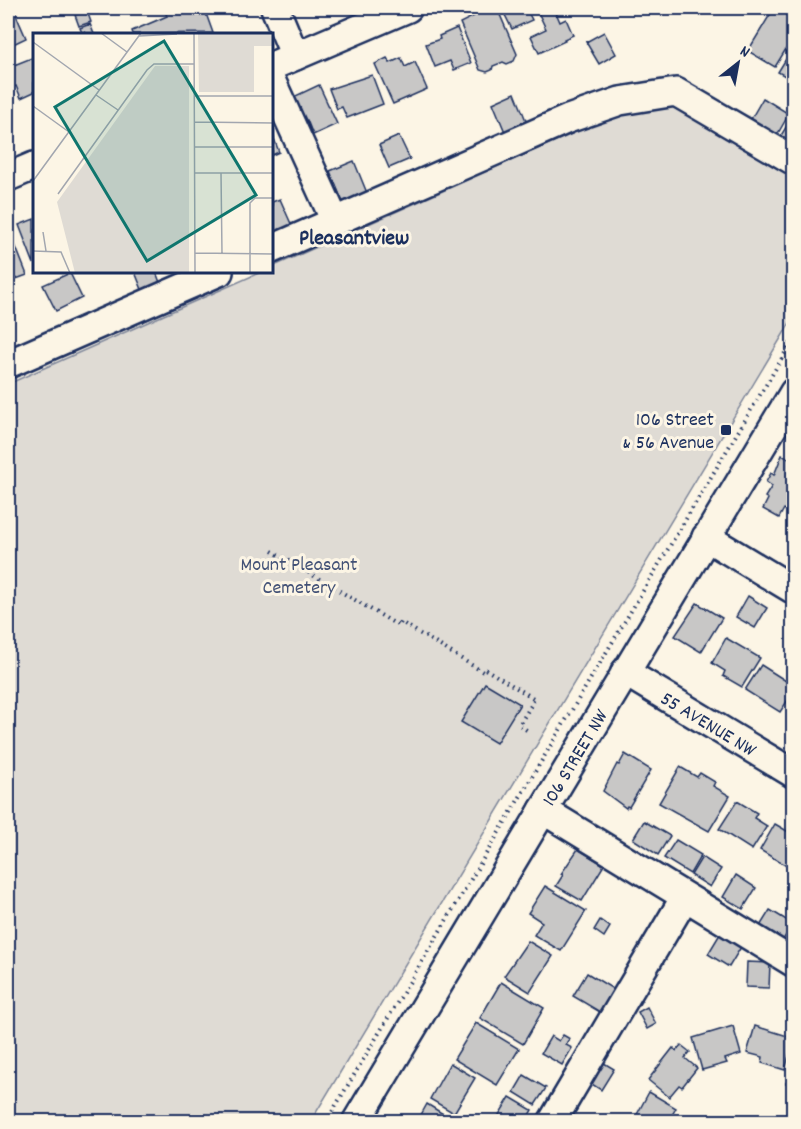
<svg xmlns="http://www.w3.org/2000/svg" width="801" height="1129" viewBox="0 0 801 1129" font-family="Dekko,sans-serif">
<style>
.green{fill:#dfdbd4;stroke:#7d8599;stroke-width:1.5}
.building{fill:#c8c7c6;stroke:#1b2f5e;stroke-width:1.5}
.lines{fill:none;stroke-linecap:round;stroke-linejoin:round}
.minor-casing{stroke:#1b2f5e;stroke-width:32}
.path{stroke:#1b2f5e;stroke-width:4;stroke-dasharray:1.5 4.5;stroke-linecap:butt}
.minor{stroke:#fcf5e5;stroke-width:27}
.poi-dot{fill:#1b2f5e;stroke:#fcf5e5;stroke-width:2}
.labels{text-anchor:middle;stroke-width:6;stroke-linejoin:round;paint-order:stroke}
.poi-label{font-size:20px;fill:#1b2f5e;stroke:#fcf5e5;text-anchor:end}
.park-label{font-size:20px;fill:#425176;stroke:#fcf5e5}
.street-label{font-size:20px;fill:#1b2f5e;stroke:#fcf5e5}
.quarter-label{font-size:22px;font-weight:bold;fill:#1b2f5e;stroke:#fcf5e5}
.inset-road{fill:none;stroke:#a2a6af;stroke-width:1.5}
.view{fill:#0f766e;fill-opacity:0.15;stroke:#0f766e;stroke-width:3}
.inset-edge{fill:none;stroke:#1b2f5e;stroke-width:3}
</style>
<rect width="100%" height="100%" fill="#fcf5e5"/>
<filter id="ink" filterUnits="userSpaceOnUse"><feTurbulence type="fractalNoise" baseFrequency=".0167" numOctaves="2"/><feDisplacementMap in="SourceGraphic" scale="12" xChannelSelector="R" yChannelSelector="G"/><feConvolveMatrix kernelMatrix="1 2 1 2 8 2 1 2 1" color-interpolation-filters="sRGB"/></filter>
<g filter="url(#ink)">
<path class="green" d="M672,102L793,175V318L311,1121H8V384L261,272H272V267L627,109Z"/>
<g class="building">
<path d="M8,8H13L26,38L9,46L11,51L8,53Z"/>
<path d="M163,8H204L213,33L133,34L132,31L167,16Z"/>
<path d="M497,8L517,54L514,61L507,64L503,62L493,66L492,70L487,72L480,70L460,23L484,11L485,14Z"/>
<path d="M506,8H526L532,20L512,29L502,9Z"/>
<path d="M536,8H554L560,22L566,19L573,35L564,39L565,41L539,53L531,36L546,29Z"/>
<path d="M700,8H714L710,13Z"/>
<path d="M774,8H783L794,14L792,20L794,36L775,67L748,51Z"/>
<path d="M87,11L91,22L79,26L75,15Z"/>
<path d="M90,24L94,34H86L85,32L82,33L80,28Z"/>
<path d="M457,28L471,63L454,70L450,61L435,67L426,44L440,39L439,36Z"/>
<path d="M604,32L616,54L599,64L586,42Z"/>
<path d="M794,46V81L778,72Z"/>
<path d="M34,57V92L21,98L16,86L12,88L8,78L12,76L9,67Z"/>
<path d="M387,58L390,63L401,58L405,67L415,62L427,89L393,104L375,64Z"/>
<path d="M372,75L383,104L347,118L342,107L337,109L329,89Z"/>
<path d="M319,85L337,124L313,135L307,120L296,125L285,101Z"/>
<path d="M515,93L527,123L505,132L493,103Z"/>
<path d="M763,98L789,114L777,135L751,119Z"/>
<path d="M793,116L794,117V145L780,137Z"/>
<path d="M272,133L279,152L272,155Z"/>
<path d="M399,136L410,159L389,168L379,145Z"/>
<path d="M354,161L367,193L343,203L330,171Z"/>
<path d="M280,199L292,226L272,234V202Z"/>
<path d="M34,219V264L19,225Z"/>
<path d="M8,227L27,275L8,282Z"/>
<path d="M135,272H156L161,285L143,292Z"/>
<path d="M70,273L82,298L56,311L43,285Z"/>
<path d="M8,326L14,341L8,344Z"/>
<path d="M782,455L794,462V502L788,512L784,509L779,518L763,509L768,499L765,497L772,486L766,482L771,473L774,475Z"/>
<path d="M748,596L767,608L755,628L736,617Z"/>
<path d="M697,603L722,618L701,652L675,636Z"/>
<path d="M726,638L760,658L742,687L723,676L725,671L712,663Z"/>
<path d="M761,665L794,686V691L780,712L745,690Z"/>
<path d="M485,683L520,704L496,743L461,722Z"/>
<path d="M625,754L651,770L629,807L627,806L626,808L603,791L617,764L619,765Z"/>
<path d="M680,767L697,777L700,773L715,782L713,786L730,796L709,831L659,803Z"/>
<path d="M737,801L757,813L754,818L767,826L752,850L719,829Z"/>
<path d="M644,821L670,836L658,855L633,839Z"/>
<path d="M775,824L794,835L793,870L760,850Z"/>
<path d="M676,840L701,855L690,874L664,858Z"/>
<path d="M578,849L604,865L582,901L556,886L563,875L561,874Z"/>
<path d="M702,857L721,869L710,887L691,875Z"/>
<path d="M736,875L756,888L743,909L723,897Z"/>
<path d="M545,886L586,911L561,951L534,935L542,922L528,913Z"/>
<path d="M770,910L793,924L780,945L757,931Z"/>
<path d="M600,920L610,927L604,937L594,930Z"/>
<path d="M720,934L741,947L729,967L708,954Z"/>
<path d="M528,941L553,956L530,992L504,976Z"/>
<path d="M747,962L770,963L769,988L746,987Z"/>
<path d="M587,973L618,992L605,1015L573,996Z"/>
<path d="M501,982L544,1008L523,1044L480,1018Z"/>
<path d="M647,1007L656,1024L647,1029L638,1012Z"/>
<path d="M476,1023L519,1049L497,1085L454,1059Z"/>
<path d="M733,1026L741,1054L725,1059L727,1063L702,1070L693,1038Z"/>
<path d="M755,1026L794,1038L785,1070L762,1063L763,1057L747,1053Z"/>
<path d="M563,1035L570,1039L566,1045L572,1048L562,1065L541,1053L551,1036L559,1041Z"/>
<path d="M681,1045L690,1052L685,1058L697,1068L682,1087L679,1085L669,1097L648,1080L673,1048L676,1051Z"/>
<path d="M594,1057L614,1069L601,1090L581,1077Z"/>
<path d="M450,1063L475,1078L454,1113L430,1099Z"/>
<path d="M794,1070V1087L786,1083Z"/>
<path d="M524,1075L546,1088L535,1105L514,1092Z"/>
<path d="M649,1092L676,1108L668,1122H633Z"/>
<path d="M510,1097L532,1110L525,1122H502L497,1118Z"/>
<path d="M427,1104L456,1122H417Z"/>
</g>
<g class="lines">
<defs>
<g id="minor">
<path d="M275,8L295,56"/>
<path d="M272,66L408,8"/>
<path d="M272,82L335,221"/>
<path d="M8,177L34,166"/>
<path d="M272,249L568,119L620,101L676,92L794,161"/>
<path d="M8,364L219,272"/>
<path d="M706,537L794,590"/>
<path d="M625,672L794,774"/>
<path d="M543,810L794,963"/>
<path d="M356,1122L794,392"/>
<path d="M552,1122L685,897"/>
</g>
</defs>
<use href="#minor" class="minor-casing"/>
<g class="path">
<path d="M272,551L399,626L401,622L483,672L485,669L535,699L519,725L528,731"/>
<path d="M326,1122L794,338"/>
</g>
<use href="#minor" class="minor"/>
</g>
</g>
<rect class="poi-dot" x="720" y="424" width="12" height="12" rx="3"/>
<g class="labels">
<g class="poi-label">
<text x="714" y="425">106 Street<tspan x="714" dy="23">&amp; 56 Avenue</tspan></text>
</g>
<g class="park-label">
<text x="299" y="570">Mount Pleasant<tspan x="299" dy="23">Cemetery</tspan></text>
</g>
<g class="street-label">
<text transform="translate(709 723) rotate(31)" y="7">55 AVENUE NW</text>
<text transform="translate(574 757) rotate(-59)" y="7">106 STREET NW</text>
</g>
<g class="quarter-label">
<text x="354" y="244">Pleasantview</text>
</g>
</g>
<g transform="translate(33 33)">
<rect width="240" height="240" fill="#fcf5e5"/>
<path d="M165,0H240V13H221V59H166ZM122,33H156V240H42L24,169Z" fill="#dfdbd4"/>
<path class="inset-road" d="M68,0L94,19M161,0L162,240M106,3L144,1M0,9L66,57M63,62L85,77M162,63H240M0,73L36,99M162,89L240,90M162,114H240M162,140H240M188,140L189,221M0,148L108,0M25,161L114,37L121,31H161M10,199L13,218M0,218L28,219L37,240M162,220L240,221M217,240V170L222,165H240"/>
<path class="view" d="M131,8L223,162L114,228L22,74Z"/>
<rect width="240" height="240" class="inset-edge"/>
</g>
<rect width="801" height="1129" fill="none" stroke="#fcf5e5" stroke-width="30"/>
<rect x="15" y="15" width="771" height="1099" fill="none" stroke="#1b2f5e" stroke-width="2" filter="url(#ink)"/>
<g transform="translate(738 63) rotate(31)" stroke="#fcf5e5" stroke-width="4.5" paint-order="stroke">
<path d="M0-4.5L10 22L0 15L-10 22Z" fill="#1b2f5e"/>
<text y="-9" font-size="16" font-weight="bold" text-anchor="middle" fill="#1b2f5e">N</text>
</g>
</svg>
